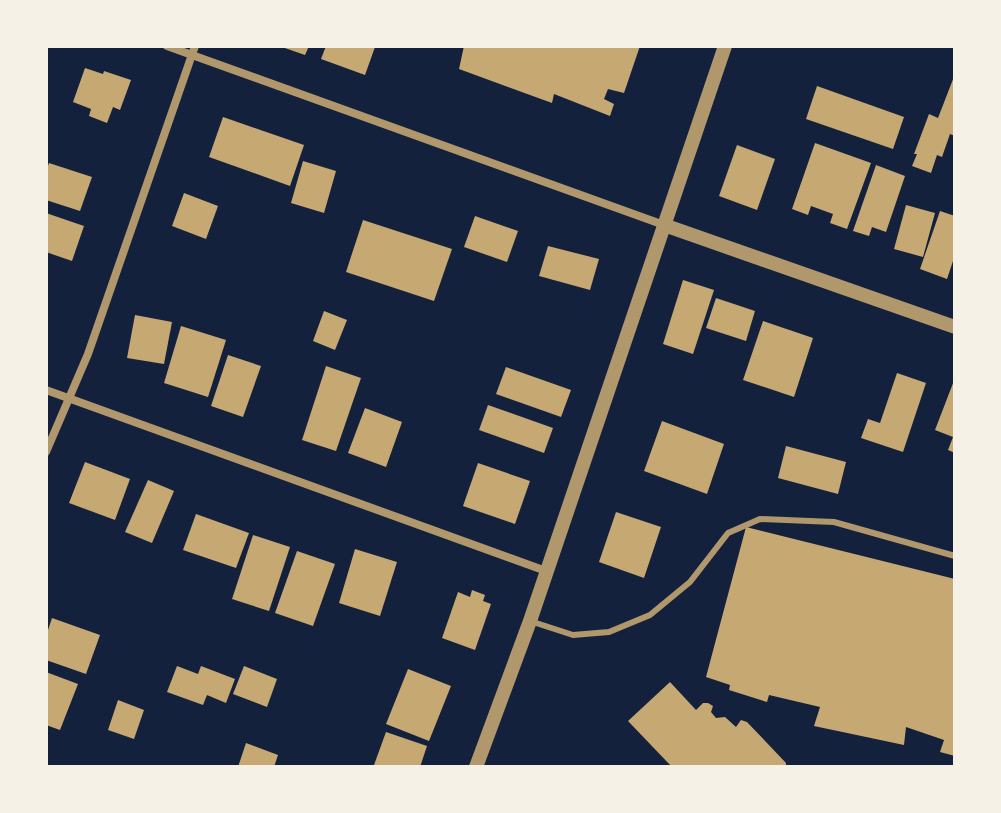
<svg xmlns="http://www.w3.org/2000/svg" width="1001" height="813" viewBox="0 0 1001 813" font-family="Signika,sans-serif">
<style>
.building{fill:#c6a872}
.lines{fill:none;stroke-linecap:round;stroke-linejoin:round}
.service{stroke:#b1986c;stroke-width:6}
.minor{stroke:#b1986c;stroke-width:8}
.tertiary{stroke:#b1986c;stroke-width:14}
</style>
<rect width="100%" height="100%" fill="#14213d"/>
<g class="building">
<path d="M279,46H309L305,55Z"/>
<path d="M326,46H372L375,47L365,75L321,59Z"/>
<path d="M464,46H640L624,93L608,89L604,99L614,104L610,116L554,94L552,103L459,69Z"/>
<path d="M85,68L103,74L104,71L131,80L120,110L113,107L107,123L89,116L91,109L73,102Z"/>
<path d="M955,74V136L950,134L942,157L937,155L931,173L912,166L917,154H914L929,114L938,118Z"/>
<path d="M817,86L904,117L893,149L806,119Z"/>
<path d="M223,117L304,145L290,186L209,157Z"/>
<path d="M815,143L871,163L847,229L830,223L833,214L811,206L808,215L792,209Z"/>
<path d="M737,145L775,159L757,210L719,196Z"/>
<path d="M303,161L336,171L324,213L291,203Z"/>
<path d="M49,163L92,177L80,211L46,200V171Z"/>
<path d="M876,165L905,176L886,232L872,227L869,236L853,231Z"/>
<path d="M184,193L218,206L206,239L172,226Z"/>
<path d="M906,205L935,213L923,257L894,249Z"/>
<path d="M940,211L955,216V255L947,279L920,269Z"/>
<path d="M46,213L84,226L72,261L46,252Z"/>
<path d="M475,216L518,231L507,262L464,247Z"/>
<path d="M363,220L452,249L434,301L346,272Z"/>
<path d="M548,246L599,259L590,290L539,276Z"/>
<path d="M683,280L714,290L693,354L663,344Z"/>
<path d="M716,298L755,311L746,341L706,328Z"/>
<path d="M324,311L347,320L335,350L313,341Z"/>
<path d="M135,315L172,322L164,364L127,358Z"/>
<path d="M763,321L813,338L794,397L743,380Z"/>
<path d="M181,326L226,340L208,397L164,383Z"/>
<path d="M228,355L261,366L243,417L211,406Z"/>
<path d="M326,366L361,378L336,451L302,440Z"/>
<path d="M506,367L571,390L561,417L496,394Z"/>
<path d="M897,373L926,383L903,452L861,438L868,419L880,423Z"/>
<path d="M955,378V453L948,450L953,437L935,430Z"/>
<path d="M488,405L553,428L544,453L479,430Z"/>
<path d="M365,408L402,422L386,467L348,453Z"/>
<path d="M662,421L724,444L707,494L644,471Z"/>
<path d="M786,446L846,462L838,494L778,478Z"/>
<path d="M85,462L130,479L115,520L69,503Z"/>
<path d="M478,463L530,481L515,524L463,506Z"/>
<path d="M148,480L174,491L152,543L125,532Z"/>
<path d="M616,512L661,527L644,578L599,562Z"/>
<path d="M196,514L249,533L236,568L183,550Z"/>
<path d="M746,527L955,579V756L940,752L944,740L906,727L904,745L814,726L820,707L769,695L767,702L729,690L730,685L706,677Z"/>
<path d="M253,535L290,547L269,611L232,599Z"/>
<path d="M355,549L397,562L380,616L339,603Z"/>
<path d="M297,551L335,564L313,626L275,613Z"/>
<path d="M472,590L485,595L483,601L491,604L475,650L442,638L458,592L470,597Z"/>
<path d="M52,618L100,635L86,674L46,660V636Z"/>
<path d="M177,666L198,674L201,666L235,679L226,703L207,695L203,705L167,692Z"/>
<path d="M244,666L277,679L267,707L233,694Z"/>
<path d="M408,669L451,686L429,741L386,724Z"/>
<path d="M46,672L78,684L60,730L46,725Z"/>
<path d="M670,682L696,710L703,703H708L713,706L711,712L716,718L725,717L736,727L741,720L747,722L786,763V767H672L628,721Z"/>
<path d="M118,700L144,710L134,739L108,730Z"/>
<path d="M386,732L427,746L420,767L374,765Z"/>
<path d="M246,743L278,755L274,767H238Z"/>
</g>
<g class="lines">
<path class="service" d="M530,621L573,635L609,632L650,615L690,582L728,533L760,519L834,522L955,556"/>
<g class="minor">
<path d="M167,46L664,225"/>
<path d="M46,390L546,571"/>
<path d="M46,452L88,354L195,46"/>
</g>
<g class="tertiary">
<path d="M664,225L955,327"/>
<path d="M476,767L530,621L725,46"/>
</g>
</g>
<rect width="1001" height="813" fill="none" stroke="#f6f1e7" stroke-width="96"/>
</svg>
